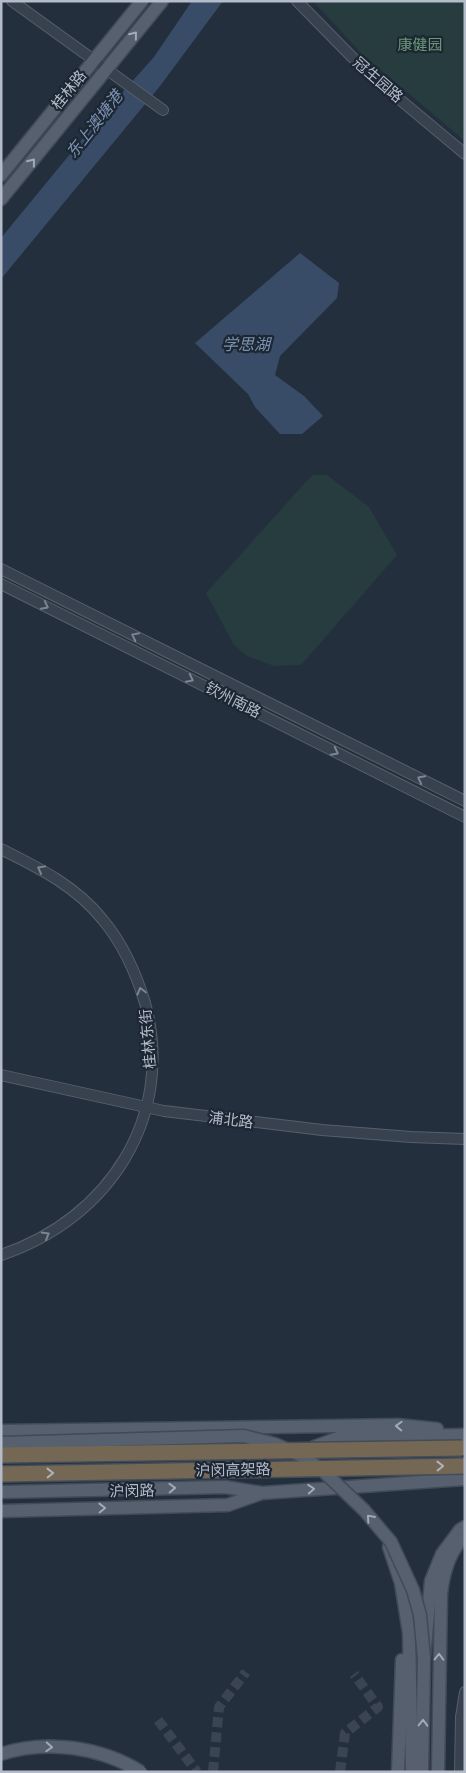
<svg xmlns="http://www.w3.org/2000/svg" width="466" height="1773" viewBox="0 0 466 1773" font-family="'Golos Text','Noto Sans SC',sans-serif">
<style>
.green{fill:#263c3f}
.water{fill:#394c67}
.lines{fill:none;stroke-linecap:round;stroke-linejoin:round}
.minor-tunnel{stroke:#3a4453;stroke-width:10;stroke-dasharray:10 5;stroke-linecap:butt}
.minor-casing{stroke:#565f6c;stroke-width:12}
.major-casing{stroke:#414a57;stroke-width:15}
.minor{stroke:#38414e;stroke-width:10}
.major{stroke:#56606e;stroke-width:12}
.major-bridge-casing{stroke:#414a57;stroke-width:15;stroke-linecap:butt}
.highway-bridge-casing{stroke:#434c59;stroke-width:18;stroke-linecap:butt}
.major-bridge{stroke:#56606e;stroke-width:12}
.highway-bridge{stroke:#746855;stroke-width:15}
.oneway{stroke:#a1aab7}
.oneway2{stroke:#7c8592}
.oneway3{stroke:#aeb4bd}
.labels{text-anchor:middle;stroke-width:4.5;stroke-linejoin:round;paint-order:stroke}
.park-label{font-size:15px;fill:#6b9a76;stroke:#1d2633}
.street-label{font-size:15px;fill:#b4bcc9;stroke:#1d2633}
.water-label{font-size:16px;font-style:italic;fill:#7c92b1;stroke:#1d2633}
</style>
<rect width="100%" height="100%" fill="#242f3e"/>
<g class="green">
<path d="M313,1H465V141L362,54Z"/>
<path d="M312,475H327L369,507L397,555L301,665L274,666L247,656L234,645L206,593Z"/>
</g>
<g class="water">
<path d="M192,1H223L160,86L1,279V238L103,114L154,57Z"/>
<path d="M300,253L339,283L337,298L280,356L275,375L304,396L323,416L302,434H280L255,407L248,394L195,343Z"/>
</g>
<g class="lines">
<g class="minor-tunnel">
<path d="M158,1720L197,1772"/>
<path d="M213,1772L219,1707L246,1672"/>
<path d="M340,1772L345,1733L378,1707L354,1674"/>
</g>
<defs>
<g id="minor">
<path d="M12,1L163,110"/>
<path d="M297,1L353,58L374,78L465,154"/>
<path d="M1,569L465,801"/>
<path d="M1,584L465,817"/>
<path d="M1,849C39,868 76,886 103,920C123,944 136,973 145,1003C176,1116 109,1219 1,1255"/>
<path d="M1,1075L164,1111L322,1130L411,1137L465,1139"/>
<path d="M460,1772L461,1717L465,1692"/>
</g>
<g id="major">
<path d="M1,175L142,1"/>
<path d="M1,199L162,1"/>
<path d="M1,1431L398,1425L437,1429"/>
<path d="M193,1440L227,1447"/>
<path d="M314,1447L341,1437L465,1435"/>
<path d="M1,1492L225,1487L262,1493L465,1479"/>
<path d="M1,1511L228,1505L259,1494"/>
<path d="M389,1547L401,1583L409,1633L412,1772"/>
<path d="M398,1772L402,1660"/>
<path d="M422,1772L424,1658L431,1581L442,1554L460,1530L465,1527"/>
<path d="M438,1772L441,1594C443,1575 448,1556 460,1541"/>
</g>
</defs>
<use href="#minor" class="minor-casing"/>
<use href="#major" class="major-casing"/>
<use href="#minor" class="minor"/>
<use href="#major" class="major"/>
<defs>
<g id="major-bridge">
<path d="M1,1443L244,1436L275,1444L300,1455L321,1469L364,1510L391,1542L413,1590L420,1615L424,1658"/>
<path d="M1,1754C46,1739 101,1747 141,1772"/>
</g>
<g id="highway-bridge">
<path d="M1,1455L462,1448"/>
<path d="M1,1474L465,1466"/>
</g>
</defs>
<use href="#major-bridge" class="major-bridge-casing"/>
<use href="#highway-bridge" class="highway-bridge-casing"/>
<use href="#major-bridge" class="major-bridge"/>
<use href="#highway-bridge" class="highway-bridge"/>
</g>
<defs><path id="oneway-chevron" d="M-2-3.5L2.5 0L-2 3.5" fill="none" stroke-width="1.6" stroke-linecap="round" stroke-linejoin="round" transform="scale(1.25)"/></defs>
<g class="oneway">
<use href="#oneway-chevron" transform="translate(134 35) rotate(-51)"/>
<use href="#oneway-chevron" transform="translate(32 162) rotate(-51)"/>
<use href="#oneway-chevron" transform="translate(399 1426) rotate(-178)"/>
<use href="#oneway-chevron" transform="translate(172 1488) rotate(-2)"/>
<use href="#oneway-chevron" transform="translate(311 1489) rotate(-4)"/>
<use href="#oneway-chevron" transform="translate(102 1508) rotate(-1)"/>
<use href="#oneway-chevron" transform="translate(370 1518) rotate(-131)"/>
<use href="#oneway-chevron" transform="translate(439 1657) rotate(-89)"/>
<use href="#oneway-chevron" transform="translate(423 1723) rotate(-89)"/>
<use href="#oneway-chevron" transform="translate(49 1747) rotate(3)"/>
</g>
<g class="oneway2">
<use href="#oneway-chevron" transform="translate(45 606) rotate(27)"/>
<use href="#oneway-chevron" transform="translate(135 636) rotate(-154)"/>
<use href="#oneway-chevron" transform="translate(190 679) rotate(27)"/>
<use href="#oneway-chevron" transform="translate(335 752) rotate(27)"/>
<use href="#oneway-chevron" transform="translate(421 779) rotate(-153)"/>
<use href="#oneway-chevron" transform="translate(41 869) rotate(-151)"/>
<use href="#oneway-chevron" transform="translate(141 991) rotate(-105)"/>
<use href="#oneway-chevron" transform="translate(46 1235) rotate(-30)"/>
</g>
<g class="oneway3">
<use href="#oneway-chevron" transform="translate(440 1466) rotate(-1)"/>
<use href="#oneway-chevron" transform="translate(50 1473) rotate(-1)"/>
</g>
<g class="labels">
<g class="park-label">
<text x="420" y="50">康健园</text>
</g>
<g class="street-label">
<text transform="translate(378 80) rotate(41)" y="5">冠生园路</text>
<text transform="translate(69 90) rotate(-51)" y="5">桂林路</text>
<text transform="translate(233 700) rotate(27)" y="5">钦州南路</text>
<text transform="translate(148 1039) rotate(-95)" y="5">桂林东街</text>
<text transform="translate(231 1120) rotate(7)" y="5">浦北路</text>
<text transform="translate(233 1470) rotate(-1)" y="5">沪闵高架路</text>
<text transform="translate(132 1491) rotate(-1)" y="5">沪闵路</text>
</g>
<g class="water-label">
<text transform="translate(94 124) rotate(-52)" y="6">东上澳塘港</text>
<text x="246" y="350">学思湖</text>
</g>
</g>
<rect width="466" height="1773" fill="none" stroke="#b4bcc9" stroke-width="5"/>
</svg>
